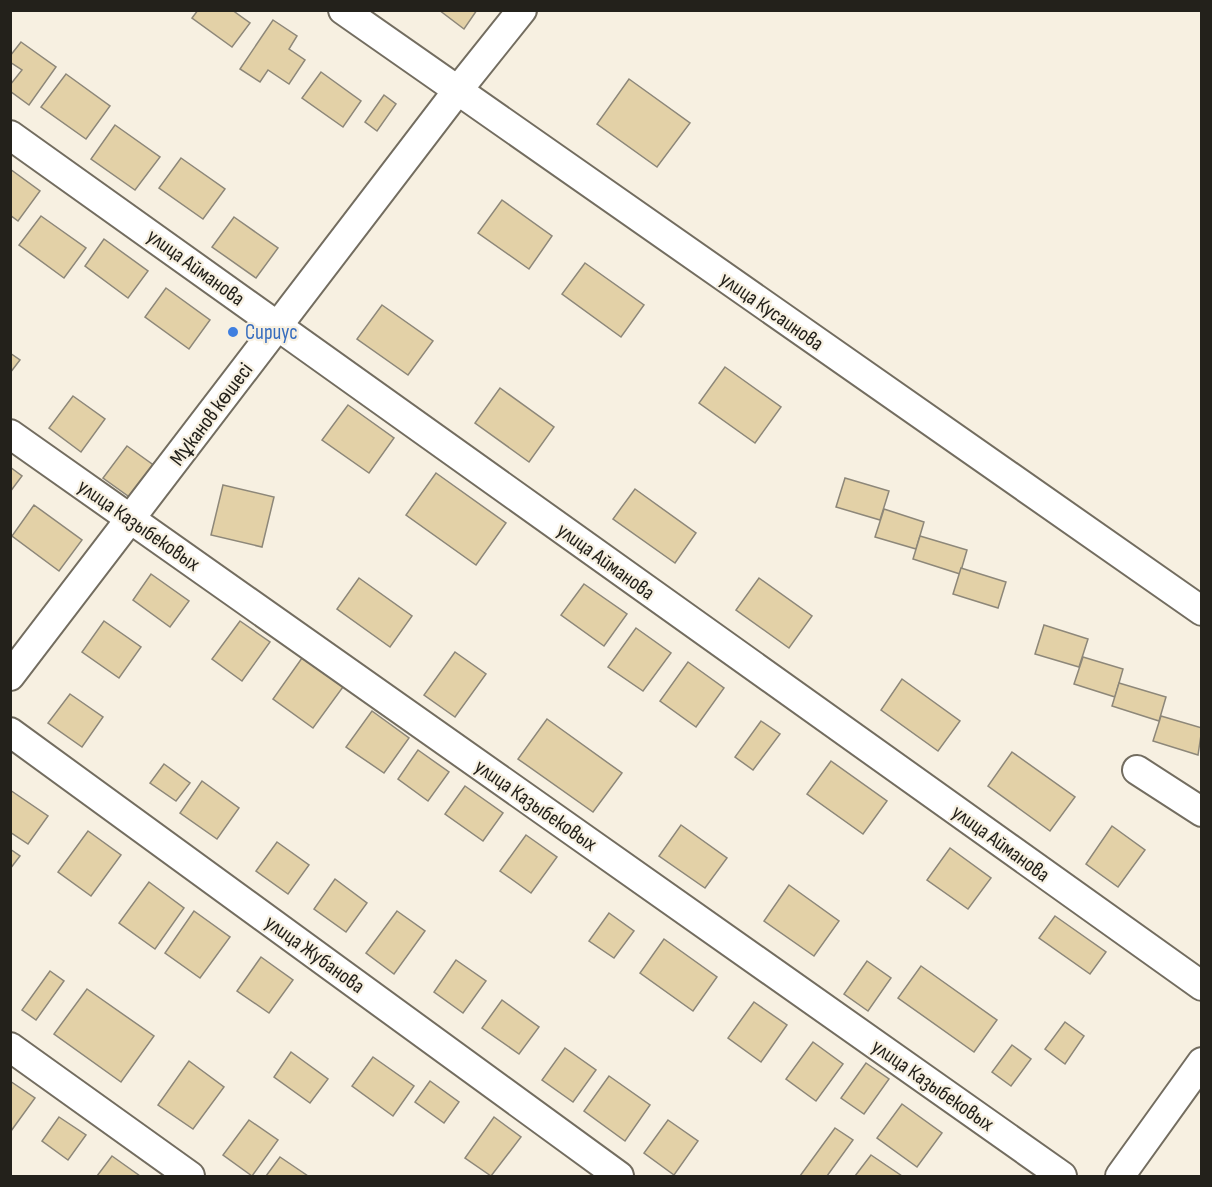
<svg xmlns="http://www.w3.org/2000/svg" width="1212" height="1187" viewBox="0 0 1212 1187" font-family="'Sofia Sans Condensed',sans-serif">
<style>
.building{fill:#e3d1a7;stroke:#8d8779;stroke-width:1.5}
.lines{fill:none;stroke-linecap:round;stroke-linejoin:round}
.minor-casing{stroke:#736d60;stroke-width:32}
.minor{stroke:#fff;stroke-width:28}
.shop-dot{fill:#3f7fe0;stroke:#f7f0e1;stroke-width:2}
.labels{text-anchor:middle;stroke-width:4.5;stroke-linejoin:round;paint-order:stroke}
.street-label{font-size:21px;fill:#23211b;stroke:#f7f0e1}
.shop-label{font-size:21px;fill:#366cbe;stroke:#f7f0e1;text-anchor:start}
</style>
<rect width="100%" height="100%" fill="#f7f0e1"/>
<g class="building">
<path d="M198,10H232L250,23L232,47L192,18Z"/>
<path d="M439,10H477L464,29Z"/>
<path d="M273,20L297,36L289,49L305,60L289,84L268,70L260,82L240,69Z"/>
<path d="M21,42L56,67L29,105L10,91V85L22,70L10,62V56Z"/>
<path d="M321,72L361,101L343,127L302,98Z"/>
<path d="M66,74L110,106L86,139L41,107Z"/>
<path d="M629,79L690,123L657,167L597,124Z"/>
<path d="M384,95L396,104L377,131L365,122Z"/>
<path d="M115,125L160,157L135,190L91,159Z"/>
<path d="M181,158L225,189L203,219L159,188Z"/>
<path d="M10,169L40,191L18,221L10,215Z"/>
<path d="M502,200L552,236L529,269L478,233Z"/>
<path d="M41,216L86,248L64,278L19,245Z"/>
<path d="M234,217L278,248L256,278L212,247Z"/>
<path d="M104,239L148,271L128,298L85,266Z"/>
<path d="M585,263L644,305L621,337L562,294Z"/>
<path d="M166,288L210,320L189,349L145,317Z"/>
<path d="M382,305L433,341L408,375L357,339Z"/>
<path d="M10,353L20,360L10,373Z"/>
<path d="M725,367L781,407L755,443L699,403Z"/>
<path d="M500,388L554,427L529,462L475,423Z"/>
<path d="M73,396L105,419L81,452L49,428Z"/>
<path d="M348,405L394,438L369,473L322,440Z"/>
<path d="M127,446L159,469L135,501L103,478Z"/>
<path d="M10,467L22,476L10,492Z"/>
<path d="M436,473L506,523L476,565L406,515Z"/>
<path d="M845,478L889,491L880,520L836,507Z"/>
<path d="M223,485L274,497L262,547L211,535Z"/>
<path d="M635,489L696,533L675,563L613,519Z"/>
<path d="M34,505L82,540L59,571L12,536Z"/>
<path d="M884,509L924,522L916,549L875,537Z"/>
<path d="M920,536L967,550L960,574L913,559Z"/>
<path d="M961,568L1006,582L998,608L953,594Z"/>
<path d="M151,574L189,601L170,627L133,600Z"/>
<path d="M359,578L412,616L390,647L337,609Z"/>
<path d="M759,578L812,616L789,648L736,610Z"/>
<path d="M584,584L627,614L604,646L561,615Z"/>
<path d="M104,621L141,647L119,678L82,652Z"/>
<path d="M240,621L270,642L242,681L212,659Z"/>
<path d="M1044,625L1088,639L1079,667L1035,654Z"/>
<path d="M636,628L671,653L643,691L608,667Z"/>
<path d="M455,652L486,674L455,717L424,695Z"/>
<path d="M1083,657L1123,669L1115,697L1074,684Z"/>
<path d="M302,658L343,687L313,728L273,699Z"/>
<path d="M688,662L724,688L696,727L660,701Z"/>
<path d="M902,679L960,721L938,751L881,710Z"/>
<path d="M1119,683L1166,697L1159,721L1112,706Z"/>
<path d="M70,694L103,717L82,747L48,723Z"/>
<path d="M372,711L409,738L384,773L346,747Z"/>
<path d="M1161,716L1202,728L1198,755L1153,741Z"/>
<path d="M547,719L622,773L593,812L518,759Z"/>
<path d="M761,721L780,734L753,770L735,757Z"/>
<path d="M418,750L449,772L428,801L398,779Z"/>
<path d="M1012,752L1075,797L1050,831L988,786Z"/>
<path d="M831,761L887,801L863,834L807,794Z"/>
<path d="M164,764L190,783L176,801L150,783Z"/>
<path d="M202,781L239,808L217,839L180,813Z"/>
<path d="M465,786L503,813L483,841L445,814Z"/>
<path d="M10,790L48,816L28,844L10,832Z"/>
<path d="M681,825L727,858L705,888L659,856Z"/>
<path d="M1112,826L1145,850L1118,887L1086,864Z"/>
<path d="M88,831L121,855L91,896L58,872Z"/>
<path d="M526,835L557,857L531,893L500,871Z"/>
<path d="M277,842L309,865L288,894L256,871Z"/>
<path d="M950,848L991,878L968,909L927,880Z"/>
<path d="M10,849L20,856L10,869Z"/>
<path d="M335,879L367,903L346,932L314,909Z"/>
<path d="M149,882L184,908L155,949L119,923Z"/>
<path d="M789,885L839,921L814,956L764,921Z"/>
<path d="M194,911L230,937L200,978L165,953Z"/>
<path d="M397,911L425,931L394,974L366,953Z"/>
<path d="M609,913L634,931L614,958L589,941Z"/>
<path d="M1055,916L1106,952L1090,974L1039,938Z"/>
<path d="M664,939L717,977L693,1011L640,973Z"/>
<path d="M261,957L293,980L269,1013L237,991Z"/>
<path d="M456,960L486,981L463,1013L434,992Z"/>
<path d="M867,961L891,978L868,1011L844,994Z"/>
<path d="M921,966L997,1020L974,1052L898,998Z"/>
<path d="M50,971L64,981L36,1020L22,1010Z"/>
<path d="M87,989L154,1036L121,1082L54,1034Z"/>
<path d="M502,1000L539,1027L519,1054L482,1028Z"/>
<path d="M754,1002L787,1025L761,1062L728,1038Z"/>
<path d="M1065,1022L1084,1036L1065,1064L1045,1049Z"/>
<path d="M813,1042L843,1064L816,1101L786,1079Z"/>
<path d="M1012,1045L1031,1059L1011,1086L992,1072Z"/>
<path d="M565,1048L596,1070L573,1102L542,1080Z"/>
<path d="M291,1052L328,1079L310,1103L274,1077Z"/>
<path d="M373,1057L414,1086L393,1116L352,1086Z"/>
<path d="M189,1061L224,1087L193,1129L158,1105Z"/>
<path d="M866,1063L889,1079L864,1114L841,1098Z"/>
<path d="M609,1076L650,1105L625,1141L584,1111Z"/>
<path d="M10,1081L35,1098L11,1131L10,1130Z"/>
<path d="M430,1081L459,1102L444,1123L415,1102Z"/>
<path d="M902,1104L942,1133L917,1167L877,1138Z"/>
<path d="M59,1117L86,1135L68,1160L42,1141Z"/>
<path d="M494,1117L521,1137L491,1176L465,1158Z"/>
<path d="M249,1120L278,1140L252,1176L223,1155Z"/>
<path d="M668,1120L698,1141L674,1175L644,1153Z"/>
<path d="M835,1128L853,1140L827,1176H800Z"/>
<path d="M871,1155L902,1176H855Z"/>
<path d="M112,1156L140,1176H97Z"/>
<path d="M280,1157L308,1176H266Z"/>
</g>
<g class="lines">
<defs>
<g id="minor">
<path d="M343,10L1202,611"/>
<path d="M10,135L1202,986"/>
<path d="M10,434L1062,1176"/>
<path d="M10,676L458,90L522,10"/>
<path d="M10,732L619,1176"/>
<path d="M1137,770L1202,812"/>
<path d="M10,1047L190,1176"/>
<path d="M1120,1176L1202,1062"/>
</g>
</defs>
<use href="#minor" class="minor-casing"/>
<use href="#minor" class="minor"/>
</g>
<circle class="shop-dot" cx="233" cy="332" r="6"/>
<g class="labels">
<g class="street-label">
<text transform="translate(196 267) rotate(36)" y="7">улица Айманова</text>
<text transform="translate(772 311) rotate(35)" y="7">улица Кусаинова</text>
<text transform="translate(211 414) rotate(-53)" y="7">Мұканов көшесі</text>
<text transform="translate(139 525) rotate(35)" y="7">улица Казыбековых</text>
<text transform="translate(606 561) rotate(36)" y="7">улица Айманова</text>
<text transform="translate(536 805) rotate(35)" y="7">улица Казыбековых</text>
<text transform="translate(1001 843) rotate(36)" y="7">улица Айманова</text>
<text transform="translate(315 954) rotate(36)" y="7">улица Жубанова</text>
<text transform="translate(933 1085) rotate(35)" y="7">улица Казыбековых</text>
</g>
<g class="shop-label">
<text x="245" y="339">Сириус</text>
</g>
</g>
<rect width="1212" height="1187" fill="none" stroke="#23211b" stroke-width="24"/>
</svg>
